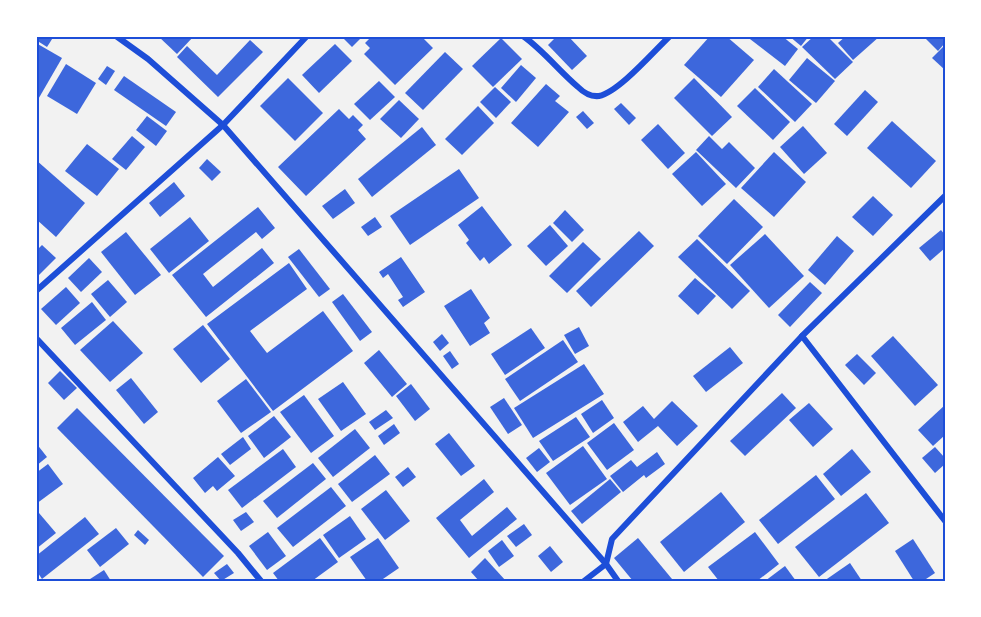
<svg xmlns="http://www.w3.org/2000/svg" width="981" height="617" viewBox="0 0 981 617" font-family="Jost,sans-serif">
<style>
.building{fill:#3d67dc}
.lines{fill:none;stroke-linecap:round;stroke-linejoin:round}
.minor{stroke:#1d4ed8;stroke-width:6}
.neatline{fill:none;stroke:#1d4ed8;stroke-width:2}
</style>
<rect width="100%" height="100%" fill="#f2f2f2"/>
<g class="building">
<path d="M39,36H54L47,47L36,40Z"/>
<path d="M158,36H194L177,54Z"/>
<path d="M341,36H363L352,47Z"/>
<path d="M372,36H421L433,48L395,85L364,54L370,48L365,43Z"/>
<path d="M557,36H568L587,56L572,70L548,45Z"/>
<path d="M710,36H726L754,60L721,97L684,65Z"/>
<path d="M746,36H782L798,49L785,66Z"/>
<path d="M789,36H809L801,46Z"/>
<path d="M814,36H827L853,62L835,79L802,47Z"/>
<path d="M846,36H880L853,60L838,43Z"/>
<path d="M923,36H945V43L938,51Z"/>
<path d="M501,38L522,59L493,87L472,66Z"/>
<path d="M250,40L263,52L218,97L177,57L187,46L217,75Z"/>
<path d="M36,43L62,58L36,103Z"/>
<path d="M335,44L352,61L319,93L302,75Z"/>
<path d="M945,45V70L932,58Z"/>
<path d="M445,52L463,69L423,110L405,93Z"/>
<path d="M807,58L835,81L816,103L789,80Z"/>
<path d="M66,64L96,83L77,114L47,96Z"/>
<path d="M521,65L536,78L516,102L501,88Z"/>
<path d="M107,66L115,71L106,85L98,79Z"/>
<path d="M774,69L812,104L795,122L758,87Z"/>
<path d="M124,76L176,112L166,126L114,90Z"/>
<path d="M288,78L323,113L295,141L260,106Z"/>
<path d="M694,78L732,117L712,136L674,98Z"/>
<path d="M379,81L395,97L370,120L354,104Z"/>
<path d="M546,84L560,96L555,101L569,112L538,147L511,123Z"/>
<path d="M495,87L511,102L496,118L480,102Z"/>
<path d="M755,88L790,122L773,140L737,106Z"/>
<path d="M865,90L878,102L847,136L834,124Z"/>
<path d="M399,100L419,119L401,138L380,119Z"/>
<path d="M621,103L636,118L629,125L614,109Z"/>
<path d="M478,106L494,123L462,155L445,139Z"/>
<path d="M339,109L349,119L353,115L363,125L358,130L366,139L306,196L278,167Z"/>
<path d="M583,111L594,123L587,129L576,117Z"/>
<path d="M147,116L167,131L156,146L136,130Z"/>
<path d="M892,121L936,161L911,188L867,148Z"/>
<path d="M658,124L685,153L668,169L641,140Z"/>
<path d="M803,126L827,153L804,174L780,147Z"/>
<path d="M422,127L436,145L372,197L358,179Z"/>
<path d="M132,136L145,147L126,170L112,159Z"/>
<path d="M709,136L722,149L729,142L755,168L736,188L696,150Z"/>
<path d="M87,144L119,169L97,196L65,171Z"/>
<path d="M696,152L726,184L702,206L672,174Z"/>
<path d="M774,152L806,182L774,217L741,188Z"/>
<path d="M207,159L221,172L212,181L199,168Z"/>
<path d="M36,160L85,203L56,237L36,219Z"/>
<path d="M459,169L479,198L410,245L390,216Z"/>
<path d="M174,182L185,196L160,217L149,203Z"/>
<path d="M345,189L355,203L333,219L322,206Z"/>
<path d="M873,196L893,215L873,236L852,217Z"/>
<path d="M734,199L763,227L727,264L698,236Z"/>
<path d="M482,206L512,245L489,264L484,257L480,261L466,243L469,240L458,225Z"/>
<path d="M258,207L275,228L262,239L256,232L203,274L213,287L262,248L274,263L206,317L172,275Z"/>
<path d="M565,210L584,230L572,242L553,223Z"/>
<path d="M190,217L209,241L169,273L150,249Z"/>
<path d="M375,217L382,227L368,236L361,227Z"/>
<path d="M550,225L568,246L546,266L527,246Z"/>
<path d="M941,230L945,235V248L930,261L919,248Z"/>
<path d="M639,231L654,246L591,307L576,291Z"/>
<path d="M126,232L161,275L135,295L101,252Z"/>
<path d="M765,234L804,276L769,308L730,265Z"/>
<path d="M837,236L854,251L825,285L808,270Z"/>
<path d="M697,239L750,291L732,309L678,257Z"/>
<path d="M583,242L601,259L567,293L549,276Z"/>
<path d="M42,245L56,258L36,278V251Z"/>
<path d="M299,249L330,289L319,297L288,257Z"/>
<path d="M401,257L425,292L403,307L398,300L403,297L388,274L383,278L379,272Z"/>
<path d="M89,258L102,272L81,292L68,278Z"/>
<path d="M289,263L307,289L250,331L267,353L323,311L353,351L273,411L207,324Z"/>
<path d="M695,278L716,296L698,315L678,296Z"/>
<path d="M108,280L127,302L110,317L91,294Z"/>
<path d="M810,282L822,293L790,327L778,315Z"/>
<path d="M66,287L80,303L56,325L41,309Z"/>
<path d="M471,289L490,318L484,323L490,333L470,346L444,306Z"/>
<path d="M343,294L372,332L360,341L332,302Z"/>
<path d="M92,302L106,320L75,345L61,328Z"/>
<path d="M113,321L143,353L110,382L80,350Z"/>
<path d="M203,325L230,359L201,383L173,349Z"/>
<path d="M579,327L589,346L575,354L564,335Z"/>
<path d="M531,328L545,348L505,375L491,354Z"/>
<path d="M442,334L449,343L440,351L433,342Z"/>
<path d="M893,336L938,385L915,406L871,356Z"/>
<path d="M563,340L578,362L520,401L505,379Z"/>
<path d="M730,347L743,363L706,392L693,376Z"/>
<path d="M379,350L407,384L392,397L364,363Z"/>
<path d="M450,351L459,364L452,369L443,356Z"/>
<path d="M857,354L876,373L864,385L845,365Z"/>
<path d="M584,364L604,394L533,438L514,408Z"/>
<path d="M60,371L77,388L64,400L48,383Z"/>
<path d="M131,378L158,412L144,424L116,390Z"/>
<path d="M246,379L271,412L241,433L217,401Z"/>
<path d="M343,382L366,414L341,431L318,399Z"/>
<path d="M411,384L430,409L415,421L396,396Z"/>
<path d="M782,393L796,408L745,456L730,441Z"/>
<path d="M304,395L334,436L311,453L280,412Z"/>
<path d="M504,398L522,425L508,434L490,407Z"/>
<path d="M602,400L614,418L593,433L581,414Z"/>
<path d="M672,401L698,426L677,446L658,426L638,442L623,422L643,406L654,419Z"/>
<path d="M809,403L833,429L813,447L789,420Z"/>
<path d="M945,405V435L933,446L918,430Z"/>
<path d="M77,408L224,556L203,577L57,428Z"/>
<path d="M386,410L393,418L375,430L369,422Z"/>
<path d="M274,416L291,437L264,458L248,436Z"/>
<path d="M576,417L590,437L553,461L539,441Z"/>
<path d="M614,423L634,450L607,470L587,443Z"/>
<path d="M394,424L400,433L384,445L378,436Z"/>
<path d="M355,429L370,448L333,477L318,458Z"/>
<path d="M449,433L475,466L461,476L435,444Z"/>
<path d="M243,437L251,449L230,465L221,454Z"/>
<path d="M36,443L47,457L36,466Z"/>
<path d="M583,446L607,479L570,505L546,473Z"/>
<path d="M935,447L945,458V464L935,473L922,458Z"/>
<path d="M539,448L550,462L537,472L526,458Z"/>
<path d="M283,449L296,467L242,508L228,490Z"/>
<path d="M852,449L871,472L841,496L823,474Z"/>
<path d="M657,452L665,464L646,478L644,475L623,492L610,476L631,460L637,467Z"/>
<path d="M375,455L390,474L352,502L338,484Z"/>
<path d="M218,457L235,476L217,491L213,486L205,493L193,478Z"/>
<path d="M313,463L326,479L277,518L263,501Z"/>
<path d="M48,464L63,484L36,504V473Z"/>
<path d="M408,467L416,477L403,487L395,477Z"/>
<path d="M816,475L835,499L778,544L759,520Z"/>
<path d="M484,479L494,492L460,520L472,536L507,507L517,519L469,558L436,518Z"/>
<path d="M610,479L621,492L582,524L571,511Z"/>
<path d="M331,487L346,506L293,547L277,528Z"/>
<path d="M386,490L410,521L385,540L361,509Z"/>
<path d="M721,492L745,522L684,572L660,542Z"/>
<path d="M866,493L889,523L819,577L795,547Z"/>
<path d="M246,512L254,522L241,531L233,520Z"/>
<path d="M39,513L56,533L36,549V515Z"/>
<path d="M350,516L366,539L339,558L323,535Z"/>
<path d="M85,517L99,534L42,579L36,570V556Z"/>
<path d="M524,524L532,535L516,547L507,536Z"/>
<path d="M116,528L129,544L100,567L87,550Z"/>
<path d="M138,530L149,540L145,545L134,535Z"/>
<path d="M268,532L286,556L267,570L249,546Z"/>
<path d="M755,532L779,564L757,581H719L708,567Z"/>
<path d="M320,538L338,562L312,581H279L273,573Z"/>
<path d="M378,538L399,568L380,581H367L350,557Z"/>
<path d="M638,538L672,579L670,581H633L614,558Z"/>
<path d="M913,539L935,573L923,581H914L895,551Z"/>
<path d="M502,540L514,556L499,567L488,551Z"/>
<path d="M550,546L563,562L551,572L538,556Z"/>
<path d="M485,558L506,581H479L471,572Z"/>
<path d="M850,563L862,581H824Z"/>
<path d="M227,564L234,573L221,581L214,573Z"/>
<path d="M785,566L796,581H765Z"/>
<path d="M104,570L111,581H87Z"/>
</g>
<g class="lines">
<g class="minor">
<path d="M116,36L148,59L223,125L606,564L618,581"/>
<path d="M523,36C544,51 559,71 578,87C584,93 590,97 599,96C619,92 654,51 670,36"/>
<path d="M36,291L223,125L307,36"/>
<path d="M802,336L945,521"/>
<path d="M36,338L238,553L261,581"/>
<path d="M584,581L606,564L612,539L802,336L945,196"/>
</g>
</g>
<rect width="981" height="617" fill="none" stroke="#ffffff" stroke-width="75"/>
<rect x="38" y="38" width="906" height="542" class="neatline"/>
</svg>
